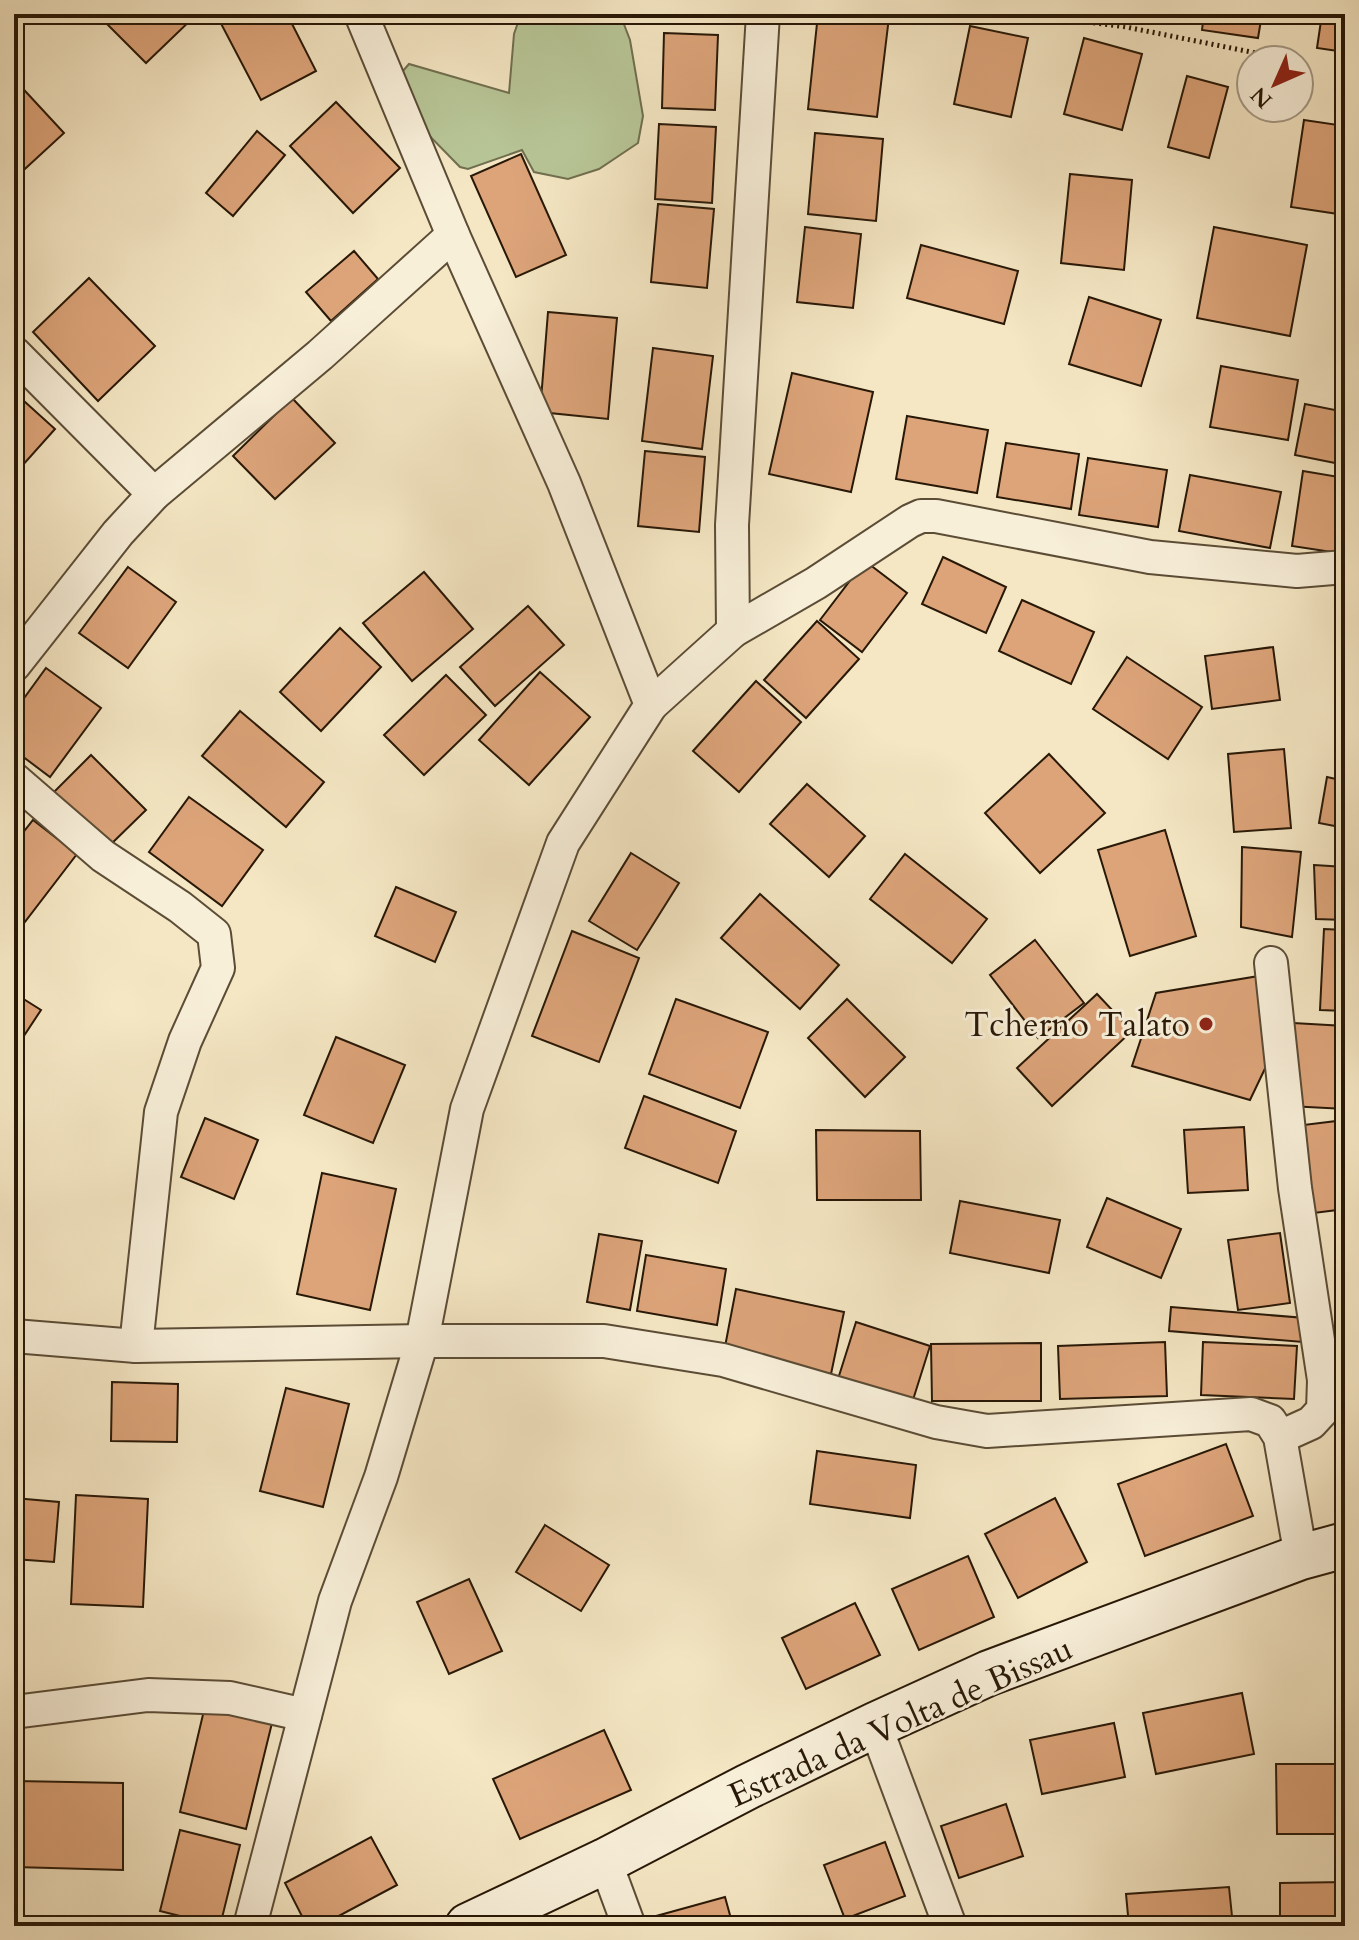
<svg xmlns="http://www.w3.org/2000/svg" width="1359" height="1940" viewBox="0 0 1359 1940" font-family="Cardo,serif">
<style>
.green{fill:#b8c697;stroke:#706f4f;stroke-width:2}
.building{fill:#dda47a;stroke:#281807;stroke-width:2}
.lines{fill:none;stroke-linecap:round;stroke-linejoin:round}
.minor-casing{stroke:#5b4c36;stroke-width:36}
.secondary-casing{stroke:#281807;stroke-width:48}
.path{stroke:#281807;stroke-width:5;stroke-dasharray:2 4;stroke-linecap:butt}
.minor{stroke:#f8efd9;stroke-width:32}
.secondary{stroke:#f8efd9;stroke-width:44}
.poi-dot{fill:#8f2418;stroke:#f8efd9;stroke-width:3}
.labels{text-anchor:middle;stroke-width:6;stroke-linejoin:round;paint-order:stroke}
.poi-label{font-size:34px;fill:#281807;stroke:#f8efd9;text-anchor:end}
.street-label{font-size:34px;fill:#281807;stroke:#f8efd9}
</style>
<rect width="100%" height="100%" fill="#f5e7c4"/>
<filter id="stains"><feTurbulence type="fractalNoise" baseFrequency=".0025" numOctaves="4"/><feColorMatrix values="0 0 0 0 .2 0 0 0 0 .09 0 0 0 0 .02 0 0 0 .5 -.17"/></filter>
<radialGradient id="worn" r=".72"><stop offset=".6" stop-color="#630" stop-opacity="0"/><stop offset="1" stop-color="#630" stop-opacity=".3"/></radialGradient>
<path class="green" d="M521,14H620L630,40L643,116L638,143L599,169L568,179L534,172L522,150L468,169L460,167L409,115L395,80L409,64L509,93L514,34Z"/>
<g class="building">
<path d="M97,14H195L196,15L146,63Z"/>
<path d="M216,14H287L316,71L261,100Z"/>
<path d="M671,14H724L725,20L671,21Z"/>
<path d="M818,14H866L889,17L877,117L808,109Z"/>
<path d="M1204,14H1262L1258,38L1202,30Z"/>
<path d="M1322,14H1345V52L1317,48Z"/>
<path d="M970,26L1028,38L1011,117L954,104Z"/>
<path d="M664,33L718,35L715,110L662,108Z"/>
<path d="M1084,38L1142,54L1122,130L1064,114Z"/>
<path d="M1187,76L1228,87L1209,158L1168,147Z"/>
<path d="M14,79L64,133L15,178L14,177Z"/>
<path d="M336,102L400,168L353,213L290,146Z"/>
<path d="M1304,120L1345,126V215L1291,207Z"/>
<path d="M659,124L716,127L712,203L655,199Z"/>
<path d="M257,131L285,155L233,216L206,193Z"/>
<path d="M815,133L883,139L876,221L808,214Z"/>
<path d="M521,154L566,255L516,277L471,176Z"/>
<path d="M1070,174L1132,180L1124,270L1061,263Z"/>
<path d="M658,204L714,209L707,288L651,282Z"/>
<path d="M805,227L861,234L853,308L797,302Z"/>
<path d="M1214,227L1307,245L1290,336L1197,318Z"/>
<path d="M921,245L1018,271L1004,324L907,298Z"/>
<path d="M354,251L378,279L331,321L306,292Z"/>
<path d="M89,278L155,346L98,401L33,332Z"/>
<path d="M1089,297L1161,320L1141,386L1069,364Z"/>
<path d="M548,312L617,318L608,419L540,412Z"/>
<path d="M653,348L713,356L702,449L642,441Z"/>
<path d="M1221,366L1298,380L1288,440L1210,427Z"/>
<path d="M792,373L873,392L851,492L769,474Z"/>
<path d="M14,392L55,429L14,475Z"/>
<path d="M292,398L335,443L275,499L233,456Z"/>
<path d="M1305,404L1345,412V465L1295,455Z"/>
<path d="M907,416L988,430L977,493L896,479Z"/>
<path d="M1006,443L1079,454L1071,509L997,497Z"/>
<path d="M645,451L705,457L699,532L638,526Z"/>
<path d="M1088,458L1167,470L1158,527L1079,515Z"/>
<path d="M1303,471L1345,478V554L1292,546Z"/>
<path d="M1190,475L1281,492L1270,548L1179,531Z"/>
<path d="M943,557L1006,587L986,633L922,604Z"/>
<path d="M865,561L907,593L862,652L820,620Z"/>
<path d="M128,567L176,602L128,668L79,633Z"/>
<path d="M424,572L473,629L412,681L363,623Z"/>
<path d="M1022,600L1094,632L1071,684L999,651Z"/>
<path d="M528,606L564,645L495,706L460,667Z"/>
<path d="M817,621L859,659L806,718L764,680Z"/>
<path d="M340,628L381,667L321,731L280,692Z"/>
<path d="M1273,647L1280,700L1212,709L1205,656Z"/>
<path d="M1127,657L1202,707L1168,759L1093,709Z"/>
<path d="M46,668L101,708L50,777L14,750V712Z"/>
<path d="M540,672L590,717L529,785L479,740Z"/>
<path d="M446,675L486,715L424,775L384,735Z"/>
<path d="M756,681L801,722L739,792L693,751Z"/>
<path d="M240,711L324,782L286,827L202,756Z"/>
<path d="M1284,749L1291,828L1234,832L1228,754Z"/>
<path d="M1049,754L1105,813L1040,873L985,813Z"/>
<path d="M91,755L146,810L106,849L51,795Z"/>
<path d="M1327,777L1345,781V828L1319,823Z"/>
<path d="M807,784L865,836L829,877L770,824Z"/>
<path d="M189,797L263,850L222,906L149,852Z"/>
<path d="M33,820L77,854L21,927L14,921V844Z"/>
<path d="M1165,830L1196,936L1130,956L1098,850Z"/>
<path d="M1242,847L1301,852L1292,937L1241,927Z"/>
<path d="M631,853L679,883L637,950L589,921Z"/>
<path d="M905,854L987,919L952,963L870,899Z"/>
<path d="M1314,865L1345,867V920L1316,919Z"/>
<path d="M396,887L456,912L435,962L375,936Z"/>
<path d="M760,894L839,965L800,1009L721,938Z"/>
<path d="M1324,929L1345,930V1011L1320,1010Z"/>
<path d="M572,931L639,958L599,1062L532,1036Z"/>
<path d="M1035,940L1084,1003L1038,1038L990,975Z"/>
<path d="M1259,976L1271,1056L1250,1100L1132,1066L1156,993Z"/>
<path d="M14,993L41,1010L14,1051Z"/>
<path d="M1097,994L1132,1031L1052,1106L1017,1068Z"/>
<path d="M676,999L768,1032L740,1108L649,1074Z"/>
<path d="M847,999L905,1057L865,1097L808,1038Z"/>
<path d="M1293,1023L1345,1026V1109L1289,1106Z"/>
<path d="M336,1037L405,1065L373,1143L304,1115Z"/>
<path d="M644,1096L736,1131L718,1183L625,1148Z"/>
<path d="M205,1118L258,1140L234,1199L181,1177Z"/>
<path d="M1345,1120V1209L1306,1214L1295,1126Z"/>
<path d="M1244,1127L1248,1190L1188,1193L1184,1130Z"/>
<path d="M816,1130L920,1131L921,1200H817Z"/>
<path d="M322,1173L396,1189L370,1310L297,1294Z"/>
<path d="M1107,1198L1181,1229L1161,1278L1087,1247Z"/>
<path d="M960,1201L1060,1220L1049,1273L950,1253Z"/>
<path d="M1280,1233L1290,1303L1238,1310L1228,1240Z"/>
<path d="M599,1234L642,1241L630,1310L587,1302Z"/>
<path d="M646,1255L726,1269L717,1325L637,1311Z"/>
<path d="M736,1289L844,1312L831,1374L724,1352Z"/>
<path d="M1171,1307L1305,1318L1303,1342L1169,1331Z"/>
<path d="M856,1322L930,1346L912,1403L838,1379Z"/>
<path d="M1165,1342L1167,1396L1060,1399L1058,1346Z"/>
<path d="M1203,1342L1297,1346L1294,1399L1201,1395Z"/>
<path d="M1041,1343V1401H932L931,1344Z"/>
<path d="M1339,1377H1345V1435H1341Z"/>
<path d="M112,1382L178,1384L177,1442L111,1441Z"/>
<path d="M286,1388L349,1404L323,1507L260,1491Z"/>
<path d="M1226,1444L1253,1516L1145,1556L1118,1484Z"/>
<path d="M817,1451L916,1465L910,1518L810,1504Z"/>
<path d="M76,1495L148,1499L143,1607L71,1604Z"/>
<path d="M14,1498L59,1502L54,1562L14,1559Z"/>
<path d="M1055,1498L1087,1562L1018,1598L985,1534Z"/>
<path d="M545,1525L609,1565L581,1611L516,1572Z"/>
<path d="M968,1556L994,1617L919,1650L892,1589Z"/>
<path d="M469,1579L502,1651L449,1674L417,1602Z"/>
<path d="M855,1603L880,1655L806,1689L782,1638Z"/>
<path d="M1242,1693L1254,1754L1156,1774L1143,1713Z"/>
<path d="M205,1706L272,1723L246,1829L180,1812Z"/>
<path d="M1114,1723L1125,1777L1042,1794L1030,1740Z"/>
<path d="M604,1730L631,1790L520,1839L493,1779Z"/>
<path d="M1276,1764H1345V1834H1277Z"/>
<path d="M16,1781L123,1783V1870L15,1867Z"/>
<path d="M1006,1804L1023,1856L959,1878L941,1826Z"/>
<path d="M180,1830L240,1845L220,1926L160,1911Z"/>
<path d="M371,1837L397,1885L320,1926H307L285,1883Z"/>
<path d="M885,1842L905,1896L845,1919L824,1865Z"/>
<path d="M1345,1882V1926H1280V1883Z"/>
<path d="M1229,1887L1233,1926H1129L1126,1894Z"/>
<path d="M725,1897L733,1926H652L649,1918Z"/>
</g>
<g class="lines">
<defs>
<g id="minor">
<path d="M14,353L154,494"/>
<path d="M733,631L816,583L910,521L921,516H936L1150,557L1297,571L1345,567"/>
<path d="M14,665L118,533L154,494L320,355L453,235"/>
<path d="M651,705L733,631L732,525L763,14"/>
<path d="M14,779L103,856L180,907L214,934L218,968L185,1041L161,1112L136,1346"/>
<path d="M1271,963L1295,1188L1324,1380L1323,1410L1311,1423L1280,1437"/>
<path d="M14,1336L136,1346L422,1341H604L723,1360L936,1422L987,1431L1251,1414L1270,1421L1280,1437L1301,1557"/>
<path d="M14,1712L148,1695L230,1698L305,1715"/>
<path d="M875,1725L950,1926"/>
<path d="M605,1861L629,1926"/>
<path d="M250,1926L335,1601L381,1477L422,1341L467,1109L563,843L651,705L564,483L453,235L361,14"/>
</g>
<path id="secondary" d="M468,1926L605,1861L749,1786L875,1725L989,1673L1301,1557L1345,1545"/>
</defs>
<use href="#minor" class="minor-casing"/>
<use href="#secondary" class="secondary-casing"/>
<path class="path" d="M1028,14L1126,27L1256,53"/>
<use href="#minor" class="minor"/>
<use href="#secondary" class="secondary"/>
</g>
<circle class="poi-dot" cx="1206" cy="1024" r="8"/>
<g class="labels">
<g class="poi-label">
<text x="1190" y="1036">Tcherno Talato</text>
</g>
<g class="street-label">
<text transform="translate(900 1721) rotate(-24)" y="12">Estrada da Volta de Bissau</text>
</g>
</g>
<rect width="1359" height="1940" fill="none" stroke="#f5e7c4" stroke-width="48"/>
<rect x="16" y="16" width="1327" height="1908" fill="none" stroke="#281807" stroke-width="4"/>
<rect x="24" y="24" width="1311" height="1892" fill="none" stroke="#281807" stroke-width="2"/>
<g transform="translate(1275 84) rotate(225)"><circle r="38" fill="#f8efd9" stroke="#a59985" stroke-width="2"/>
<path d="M0-6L14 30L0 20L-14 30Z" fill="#8f2418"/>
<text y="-12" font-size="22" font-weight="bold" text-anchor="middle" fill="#281807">N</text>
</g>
<rect width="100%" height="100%" filter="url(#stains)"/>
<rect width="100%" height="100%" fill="url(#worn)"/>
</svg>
